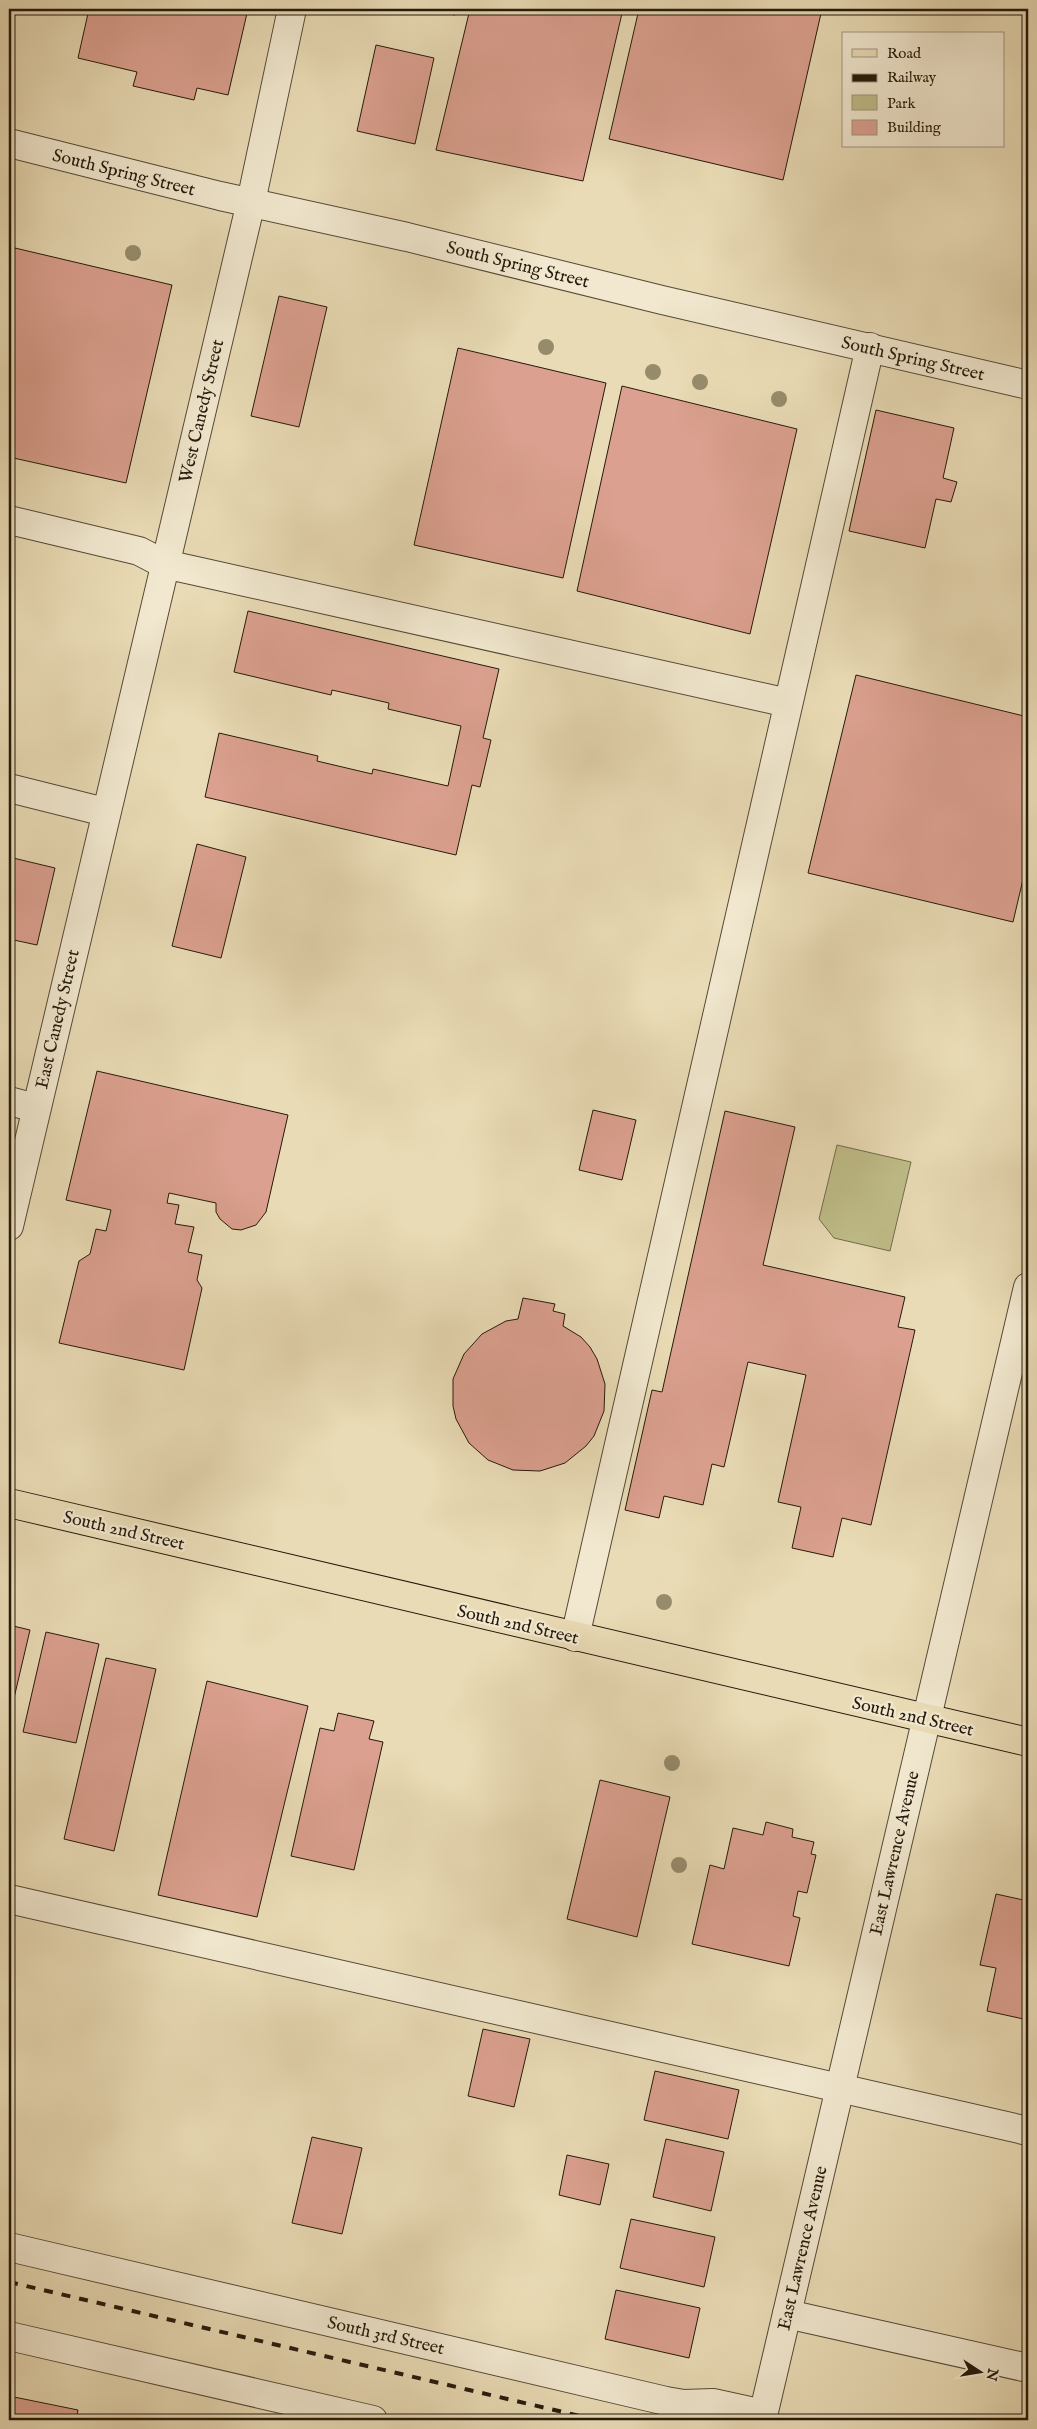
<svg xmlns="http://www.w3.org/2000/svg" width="1037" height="2429" viewBox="0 0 1037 2429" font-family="'IM FELL English',serif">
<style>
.green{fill:#bfbd88;stroke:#726c4a}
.building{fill:#dba08f;stroke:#251a0c}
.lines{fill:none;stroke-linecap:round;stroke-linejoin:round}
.minor-casing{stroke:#564a36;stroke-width:30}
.major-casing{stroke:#251a0c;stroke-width:30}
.minor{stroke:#f1e8cf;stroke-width:28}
.major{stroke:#e9dbb5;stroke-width:28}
.rail{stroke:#251a0c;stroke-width:4;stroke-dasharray:9 9;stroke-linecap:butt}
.tree{fill:#968c6c}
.labels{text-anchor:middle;stroke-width:4.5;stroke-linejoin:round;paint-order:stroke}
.street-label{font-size:18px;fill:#251a0c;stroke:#f1e8cf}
</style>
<rect width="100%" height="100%" fill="#e9dbb5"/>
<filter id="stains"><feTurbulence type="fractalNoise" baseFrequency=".004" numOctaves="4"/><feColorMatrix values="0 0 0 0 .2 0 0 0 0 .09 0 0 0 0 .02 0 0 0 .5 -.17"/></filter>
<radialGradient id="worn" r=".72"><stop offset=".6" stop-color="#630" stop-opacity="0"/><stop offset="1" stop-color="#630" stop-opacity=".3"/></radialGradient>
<path class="green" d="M837,1145L911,1162L890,1251L834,1238L819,1219Z"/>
<g class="building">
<path d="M89,9H248L228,95L197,88L194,100L133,86L137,72L78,58Z"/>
<path d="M426,9H457L455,15Z"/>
<path d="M470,9H623L583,181L436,150Z"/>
<path d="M639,9H822L783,180L609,139Z"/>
<path d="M376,45L434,58L415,144L357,131Z"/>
<path d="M15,248L172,285L126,483L9,457V275Z"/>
<path d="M279,296L327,307L299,427L251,416Z"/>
<path d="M458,348L606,383L563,578L414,545Z"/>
<path d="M622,386L797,429L750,634L577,591Z"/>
<path d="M876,410L954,428L943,478L957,482L951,502L936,499L925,548L849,531Z"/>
<path d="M248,611L499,669L483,738L491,740L480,787L472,785L456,855L205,797L219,733L318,756L317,761L372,774L373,769L448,786L461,726L388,709L389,703L332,690L331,695L234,672Z"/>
<path d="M856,675L1028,717V858L1013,922L808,873Z"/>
<path d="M197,844L246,857L221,958L172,946Z"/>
<path d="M9,857L55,868L37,945L9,939Z"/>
<path d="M97,1071L288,1115L266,1212L256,1225L241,1230L232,1229L220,1219L216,1212V1203L169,1193L167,1203L179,1205L175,1224L194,1227L188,1252L202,1255L197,1280L202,1288L184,1370L59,1343L79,1261L90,1254L96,1229L106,1231L111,1210L66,1200Z"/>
<path d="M593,1110L636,1120L622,1180L579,1170Z"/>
<path d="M725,1111L795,1127L763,1265L905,1297L898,1327L915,1330L871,1525L842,1518L833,1557L792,1548L801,1507L778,1502L806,1375L748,1362L724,1467L712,1464L703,1505L664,1496L659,1518L625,1510L652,1390L662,1392Z"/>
<path d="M523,1298L555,1304L553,1311L565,1314L563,1326L581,1337L590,1347L597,1359L605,1384L604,1411L594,1436L586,1446L565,1463L540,1471L513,1470L488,1460L469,1443L456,1419L453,1406V1379L464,1354L482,1334L506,1321L518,1319Z"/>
<path d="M9,1625L30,1630L14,1698L10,1697L9,1704Z"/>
<path d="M46,1632L99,1644L76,1743L23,1732Z"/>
<path d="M106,1658L156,1669L114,1851L64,1839Z"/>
<path d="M207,1681L308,1706L257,1917L158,1895Z"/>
<path d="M338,1713L374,1721L369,1739L383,1742L354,1870L291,1856L320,1728L334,1731Z"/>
<path d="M600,1780L670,1797L637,1937L567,1919Z"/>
<path d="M766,1822L793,1829L792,1837L814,1842L811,1854L816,1855L807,1893L798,1891L793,1916L800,1918L789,1966L692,1944L710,1865L724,1869L733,1828L763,1835Z"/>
<path d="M996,1894L1028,1901V2020L987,2011L996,1968L980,1965Z"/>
<path d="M483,2029L530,2039L514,2107L468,2096Z"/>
<path d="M655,2071L739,2090L728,2139L644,2120Z"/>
<path d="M312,2137L362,2148L342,2234L292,2223Z"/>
<path d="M666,2139L724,2152L711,2211L653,2197Z"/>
<path d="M567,2155L609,2164L600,2205L559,2195Z"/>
<path d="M631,2219L715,2237L704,2287L620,2268Z"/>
<path d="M616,2290L700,2308L689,2358L605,2339Z"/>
<path d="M14,2397L78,2410L76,2420H9Z"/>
</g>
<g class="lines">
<defs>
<g id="minor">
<path d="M9,143L220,196L407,237L662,300L1028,385"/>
<path d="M9,520L139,551L164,564L196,571L788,703"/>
<path d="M9,788L105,812"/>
<path d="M9,1101L36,1108"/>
<path d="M9,1226L251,202L292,9"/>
<path d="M575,1637L870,347"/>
<path d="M9,1899L1028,2131"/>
<path d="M9,2247L666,2401L684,2404L713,2403L764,2414"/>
<path d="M787,2314L1028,2368"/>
<path d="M9,2336L373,2420"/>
<path d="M762,2420L1028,1287"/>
</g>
<path id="major" d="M9,1503L1028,1742"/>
</defs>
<use href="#minor" class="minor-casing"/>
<use href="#major" class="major-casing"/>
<use href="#minor" class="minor"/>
<use href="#major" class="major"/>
<path class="rail" d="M9,2282L597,2420"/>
</g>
<g class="tree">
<circle cx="133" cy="253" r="8"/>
<circle cx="546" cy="347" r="8"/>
<circle cx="653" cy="372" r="8"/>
<circle cx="700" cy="382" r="8"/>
<circle cx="779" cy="399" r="8"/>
<circle cx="664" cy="1602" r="8"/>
<circle cx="672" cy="1763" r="8"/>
<circle cx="679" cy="1865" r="8"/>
</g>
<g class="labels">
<g class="street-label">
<text transform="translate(124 172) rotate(14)" y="6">South Spring Street</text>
<text transform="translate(518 264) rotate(14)" y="6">South Spring Street</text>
<text transform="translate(913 358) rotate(13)" y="6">South Spring Street</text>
<text transform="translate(201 411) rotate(-77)" y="6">West Canedy Street</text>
<text transform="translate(57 1019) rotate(-77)" y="6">East Canedy Street</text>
<text transform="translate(124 1530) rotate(13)" y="6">South 2nd Street</text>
<text transform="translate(518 1624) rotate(13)" y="6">South 2nd Street</text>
<text transform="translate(913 1716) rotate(13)" y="6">South 2nd Street</text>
<text transform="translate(894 1853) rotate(-77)" y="6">East Lawrence Avenue</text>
<text transform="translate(802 2248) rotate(-77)" y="6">East Lawrence Avenue</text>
<text transform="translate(386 2335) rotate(13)" y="6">South 3rd Street</text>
</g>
</g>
<rect width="1037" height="2429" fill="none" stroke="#e9dbb5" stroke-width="30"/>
<rect x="10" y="10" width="1017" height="2409" fill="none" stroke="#251a0c" stroke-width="2.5"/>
<rect x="15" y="15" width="1007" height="2399" fill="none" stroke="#251a0c"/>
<rect x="842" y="32" width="162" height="115" fill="#f1e8cf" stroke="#9f9681"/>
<rect x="852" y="49" width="25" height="8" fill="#e9dbb5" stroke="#9f9681"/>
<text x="887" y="58" font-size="15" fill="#251a0c">Road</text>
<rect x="852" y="74" width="25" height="8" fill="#251a0c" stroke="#9f9681"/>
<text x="887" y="82" font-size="15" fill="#251a0c">Railway</text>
<rect x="852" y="95" width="25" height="15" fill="#bfbd88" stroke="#9f9681"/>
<text x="887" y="108" font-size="15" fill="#251a0c">Park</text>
<rect x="852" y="120" width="25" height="15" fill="#dba08f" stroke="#9f9681"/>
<text x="887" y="132" font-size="15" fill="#251a0c">Building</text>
<g transform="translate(980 2372) rotate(102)" stroke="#f1e8cf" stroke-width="4" paint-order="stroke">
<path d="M0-4L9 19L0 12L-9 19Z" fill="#251a0c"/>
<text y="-8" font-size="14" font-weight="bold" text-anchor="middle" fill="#251a0c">N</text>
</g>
<rect width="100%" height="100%" filter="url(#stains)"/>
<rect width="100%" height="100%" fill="url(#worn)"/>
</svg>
